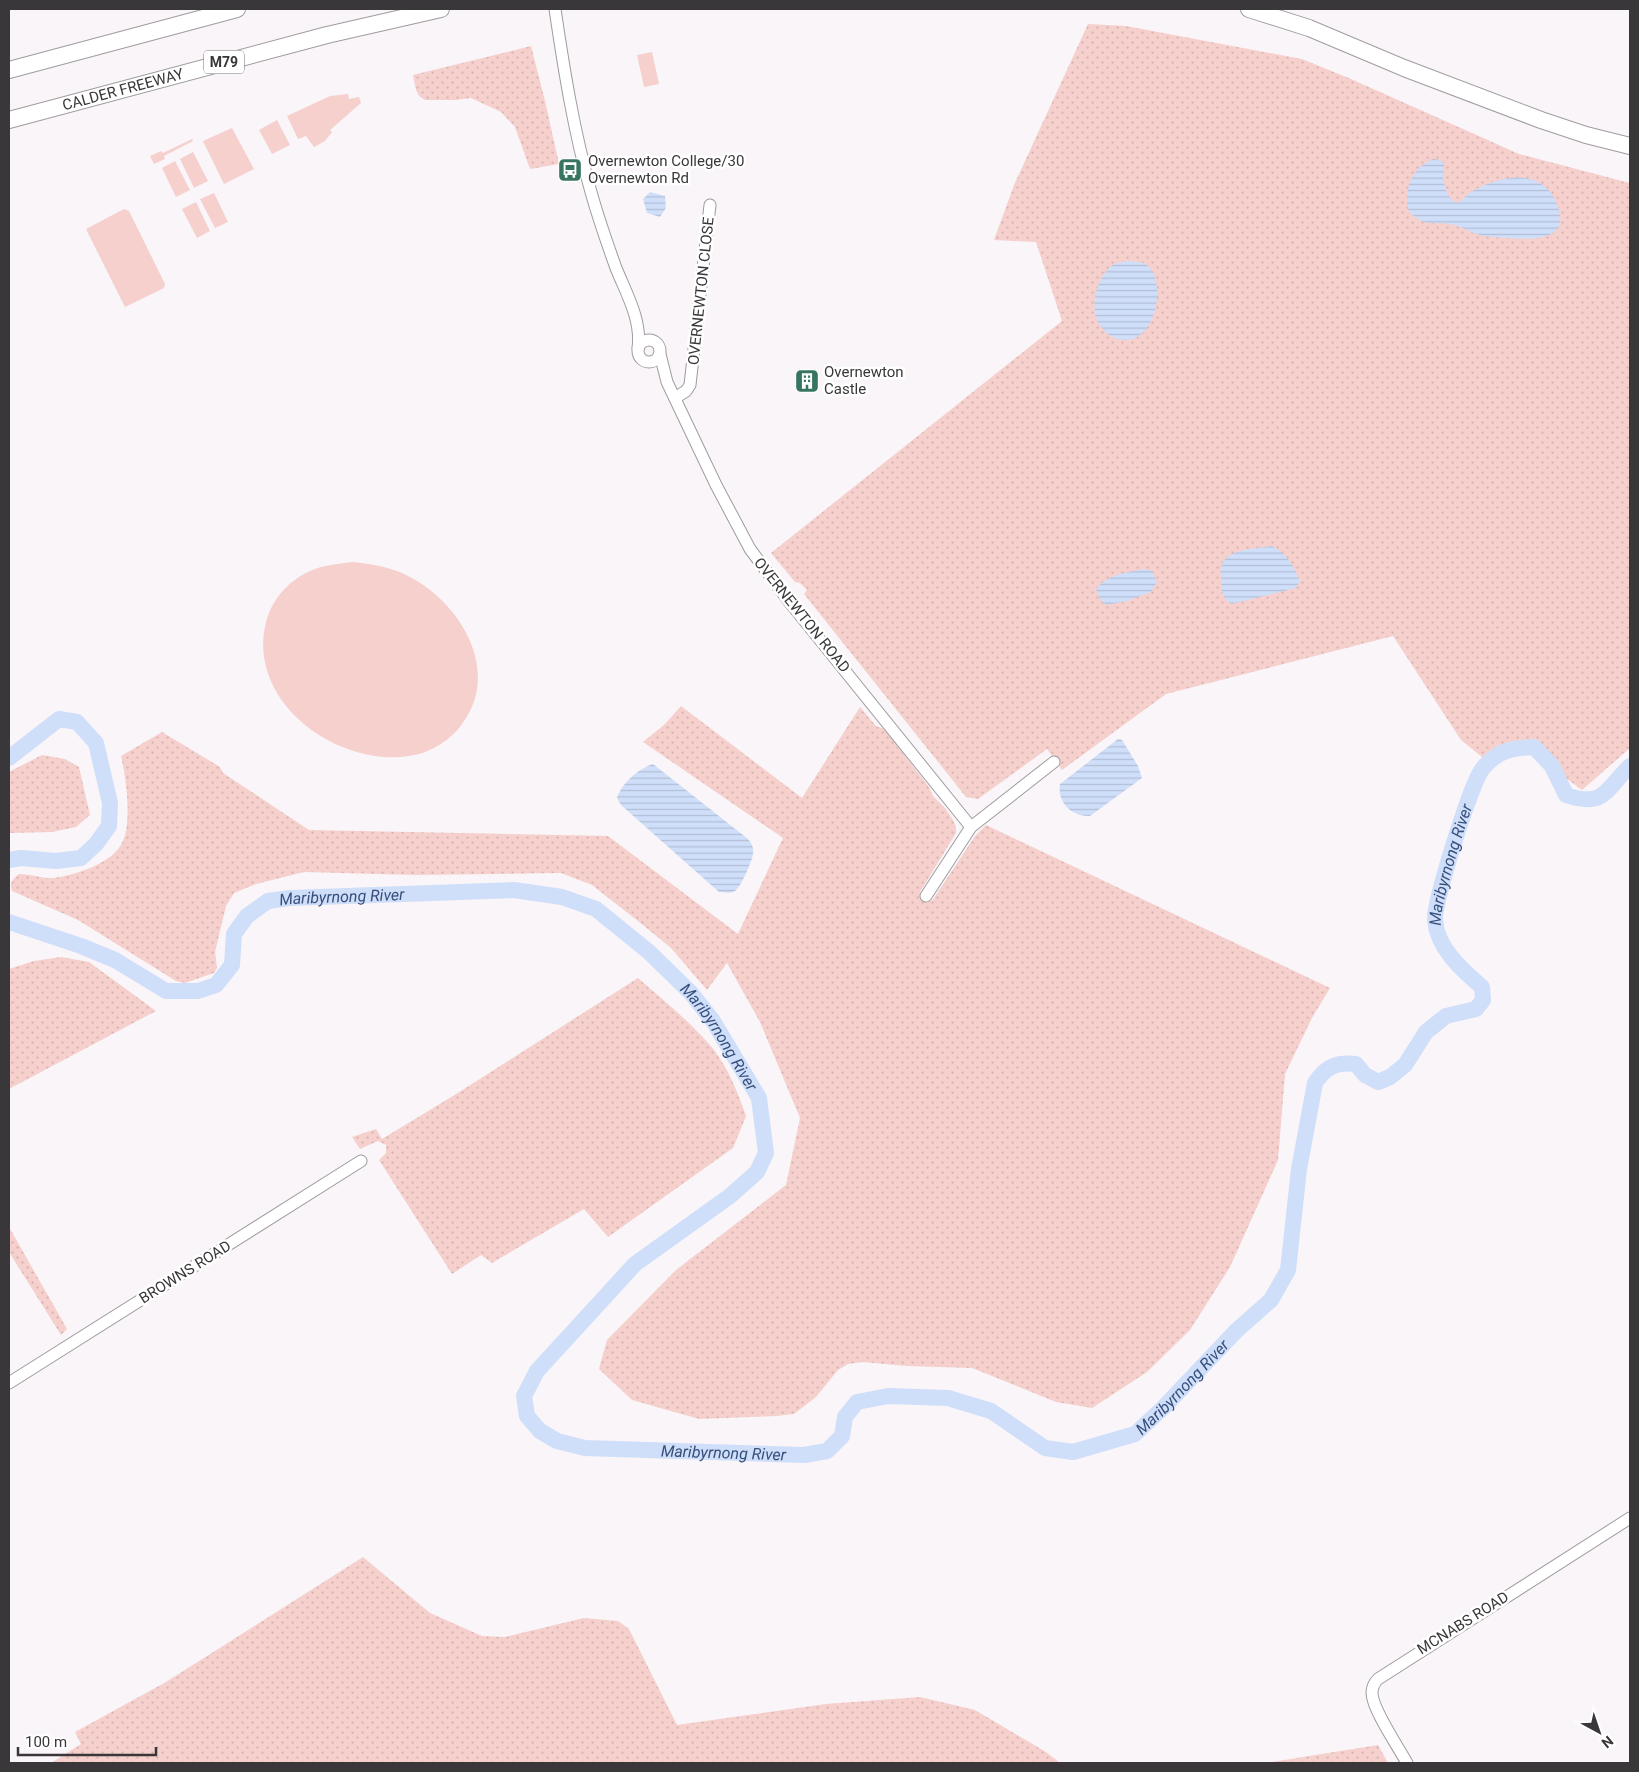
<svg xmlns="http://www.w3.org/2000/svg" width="1639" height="1772" viewBox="0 0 1639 1772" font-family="Roboto,sans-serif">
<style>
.green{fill:url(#green-dots)}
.pitch{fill:#f6d0cc}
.water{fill:url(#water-rules)}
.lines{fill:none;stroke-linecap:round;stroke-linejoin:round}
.river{stroke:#cfdef9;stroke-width:16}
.minor-casing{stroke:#9f9ca0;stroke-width:13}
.highway-casing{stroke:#9f9ca0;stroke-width:18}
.minor{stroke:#fff;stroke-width:11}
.highway{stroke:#fff;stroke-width:16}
.labels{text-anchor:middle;stroke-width:5;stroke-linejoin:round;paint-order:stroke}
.shield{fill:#fff;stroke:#747374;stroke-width:1}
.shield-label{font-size:14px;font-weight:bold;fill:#393739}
.street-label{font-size:15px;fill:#393739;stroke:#fff}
.poi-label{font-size:15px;fill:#393739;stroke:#fff;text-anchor:start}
.water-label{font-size:16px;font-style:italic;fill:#364f7c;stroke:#fff}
</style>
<defs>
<pattern id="green-dots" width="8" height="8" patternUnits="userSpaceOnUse" patternTransform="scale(1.25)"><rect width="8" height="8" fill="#f6d0cc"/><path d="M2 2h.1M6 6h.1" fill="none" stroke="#d4b3b0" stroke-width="1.8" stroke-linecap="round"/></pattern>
<pattern id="water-rules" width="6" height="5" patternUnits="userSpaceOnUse" patternTransform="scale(1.25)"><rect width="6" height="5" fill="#cfdef9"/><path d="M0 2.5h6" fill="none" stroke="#b2bfd6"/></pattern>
</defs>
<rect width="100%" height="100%" fill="#f9f5f9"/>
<g class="green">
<path d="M1088,24L1126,26L1302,59L1351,79L1519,154L1630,183V748L1582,790L1518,743L1492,751L1487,761L1461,740L1393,636L1166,694L1062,770L1047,749L978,799L966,797L804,594L807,590L800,583L795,582L771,553L1062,321L1036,242L994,240L1014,185Z"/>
<path d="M531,46L545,101L559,164L530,169L515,127L501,112L471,98L456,100H425L419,96L416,90L413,75Z"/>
<path d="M681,706L802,798L860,707L876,726L884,729L929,787L933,796L945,808L953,820L956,827V833L920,892L932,901L975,836L986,825L1330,988L1312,1018L1285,1074L1278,1160L1230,1267L1190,1330L1147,1372L1092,1408L1056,1402L972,1368L907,1366L863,1362L848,1364L838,1370L816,1397L794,1414L776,1416L699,1419L632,1400L599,1369L607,1340L676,1270L786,1185L800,1118L760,1022L727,963L707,990L671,948L643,925L592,885L561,873L416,875L304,872L256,884L234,893L226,906L215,952L217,968L214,973L185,983L176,981L78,920L12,891C9,882 13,879 19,874C31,874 42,879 54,878C76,875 114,863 123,841C132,821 126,777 121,756L162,732L220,767L223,773L309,830L608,836L738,934L783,838L643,742L665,724Z"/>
<path d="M42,755L65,759L79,767L90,815L76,827L52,832L9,833V772Z"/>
<path d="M61,957L89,962L156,1011L9,1089V969L34,961Z"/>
<path d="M638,978C664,1001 692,1023 714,1050C729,1070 738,1093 746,1116L733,1148L608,1237L584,1209L492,1263L481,1255L452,1274L379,1160L386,1153V1145L378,1141L360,1149L352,1137L376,1129L382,1139L453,1096Z"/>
<path d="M9,1227L67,1329L61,1335L9,1252Z"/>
<path d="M363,1557L430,1613L482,1636L505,1637L584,1618L618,1621L629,1629L677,1725L826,1704L920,1697L975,1710L1046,1752L1060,1763H51L81,1744L75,1732L166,1682Z"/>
<path d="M1378,1745L1388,1763H1270L1272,1762Z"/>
</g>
<g class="pitch">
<path d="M652,52L659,84L644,87L637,55Z"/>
<path d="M348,94L349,99L359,97L361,103L330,130L332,132L325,141L314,147L306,136L298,139L287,116L330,96Z"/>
<path d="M277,120L290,145L272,154L259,130Z"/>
<path d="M232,128L254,169L224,184L203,141Z"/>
<path d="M192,139L193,141L164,156L165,159L154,164L150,156L161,151L163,153Z"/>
<path d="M193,152L208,181L194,188L180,159Z"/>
<path d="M175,161L190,190L176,197L162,168Z"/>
<path d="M214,193L228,222L215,228L200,199Z"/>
<path d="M196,202L210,231L197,238L182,209Z"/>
<path d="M124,209L129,211L165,284L164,288L125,307L86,229Z"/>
<path d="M352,562C372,564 392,567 410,577C460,603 502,671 462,724C450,741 430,753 409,756C337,767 246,702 266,622C272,600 287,582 308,572C322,565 337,564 352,562Z"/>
</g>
<g class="water">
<path d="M1433,159C1449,161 1443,166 1443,177C1444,186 1448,199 1456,203C1462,201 1466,195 1471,192C1497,177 1539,166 1555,200C1575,241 1534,240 1506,238C1498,237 1488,237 1480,235C1471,233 1463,227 1455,225C1441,221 1427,227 1415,217C1407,212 1407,206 1407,197C1408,179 1417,166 1433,159Z"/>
<path d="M650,192L665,196L666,208L660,217L647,213L643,199Z"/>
<path d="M1128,261C1134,262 1142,261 1147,265C1167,280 1157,343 1123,340C1114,339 1107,335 1101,327C1088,311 1096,276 1113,265C1118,262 1123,262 1128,261Z"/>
<path d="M1272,546C1287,553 1294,567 1300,581L1296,588L1231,604C1223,598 1221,591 1221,580C1221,576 1220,572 1221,568C1224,548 1257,549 1272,546Z"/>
<path d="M1146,569L1152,571L1157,582L1151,592L1127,601L1106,605L1100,599L1096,589C1108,574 1128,572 1146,569Z"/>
<path d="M1118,739L1122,740L1138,766L1142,778L1090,816C1072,817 1057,803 1060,784Z"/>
<path d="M653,764L748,839C752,844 754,848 753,854C752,861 741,887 735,891C730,894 724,892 719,892L621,805L617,798C622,783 638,769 653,764Z"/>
</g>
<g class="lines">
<g class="river">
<path d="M9,758L59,719L77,722L96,743L110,803L109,826L96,844L81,858L56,861L21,858L9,860"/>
<path id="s1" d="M9,922L81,946L115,960L166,991H198L216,985L232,965L234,934L247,916L268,901L290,898L514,890L562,897L596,909L649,952L691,993L713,1021L759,1098L766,1153L757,1172L730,1196L635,1264L537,1371L524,1396L527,1416L540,1431L557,1441L585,1448L804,1455L827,1451L842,1436L845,1417L857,1402L888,1396L948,1398L991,1411L1045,1448L1073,1452L1135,1434L1164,1407L1236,1331L1271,1300L1288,1270L1299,1169L1315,1083C1326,1066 1337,1062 1356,1064L1365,1075L1378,1082L1390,1077L1405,1065L1426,1032L1446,1016L1476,1009L1483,1000L1482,987C1462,970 1437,948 1435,920C1434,902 1471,782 1483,768C1498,750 1512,748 1534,747L1552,766L1566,795C1605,808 1605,790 1630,766"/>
</g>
<defs>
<g id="minor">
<path d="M555,9C564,70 574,132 591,192C598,217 607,243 616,268C626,293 642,320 638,348"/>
<circle cx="649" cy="351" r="11"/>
<path d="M660,354L667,382L716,485L750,549L791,604L971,827"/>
<path d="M675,398L686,391L690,385L710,205"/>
<path d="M926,896L971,827L1054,762"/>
<path d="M9,1383L361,1161"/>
<path d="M1407,1763C1399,1748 1372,1709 1372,1693C1372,1687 1374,1683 1378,1679L1630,1518"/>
</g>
<g id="highway">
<path d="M1249,9L1309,28L1404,68L1541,120L1586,135L1630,146"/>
<path d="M9,70L237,9"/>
<path id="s2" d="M9,120L327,35L441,9"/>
</g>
</defs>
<use href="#minor" class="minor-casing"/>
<use href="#highway" class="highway-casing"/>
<use href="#minor" class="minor"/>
<use href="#highway" class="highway"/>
</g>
<defs>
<symbol id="bus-square" viewBox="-11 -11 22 22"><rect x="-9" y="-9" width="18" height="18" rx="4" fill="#387560" stroke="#fff"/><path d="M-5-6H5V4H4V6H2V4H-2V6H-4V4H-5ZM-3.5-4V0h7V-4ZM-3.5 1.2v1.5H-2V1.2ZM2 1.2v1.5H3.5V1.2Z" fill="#fff"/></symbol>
<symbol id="building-square" viewBox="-11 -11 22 22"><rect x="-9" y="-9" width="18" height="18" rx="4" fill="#387560" stroke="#fff"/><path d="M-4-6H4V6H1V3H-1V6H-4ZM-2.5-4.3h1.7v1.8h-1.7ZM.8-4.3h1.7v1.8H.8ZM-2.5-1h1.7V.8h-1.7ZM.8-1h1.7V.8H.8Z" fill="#fff"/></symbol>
</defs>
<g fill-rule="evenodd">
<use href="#bus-square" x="556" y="156" width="28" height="28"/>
<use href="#building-square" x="793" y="367" width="28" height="28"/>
</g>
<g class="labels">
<rect class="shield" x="204" y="50.5" width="40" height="23" rx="4"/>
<g class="shield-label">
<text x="224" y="67">M79</text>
</g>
<g class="street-label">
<text dy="5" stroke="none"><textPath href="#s2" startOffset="118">CALDER FREEWAY</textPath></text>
<text transform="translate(701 291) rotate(-84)" y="5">OVERNEWTON CLOSE</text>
<text transform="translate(802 615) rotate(51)" y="5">OVERNEWTON ROAD</text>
<text transform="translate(185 1272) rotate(-32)" y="5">BROWNS ROAD</text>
<text transform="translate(1463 1623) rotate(-32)" y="5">MCNABS ROAD</text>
</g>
<g class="poi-label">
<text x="588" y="166">Overnewton College/30<tspan x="588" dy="17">Overnewton Rd</tspan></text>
<text x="824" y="377">Overnewton<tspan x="824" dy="17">Castle</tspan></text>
</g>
<g class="water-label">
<text dy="6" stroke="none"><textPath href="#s1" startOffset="2785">Maribyrnong River</textPath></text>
<text dy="6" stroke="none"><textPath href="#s1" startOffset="402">Maribyrnong River</textPath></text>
<text dy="6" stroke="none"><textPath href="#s1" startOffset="838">Maribyrnong River</textPath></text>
<text dy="6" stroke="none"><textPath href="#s1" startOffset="2066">Maribyrnong River</textPath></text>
<text dy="6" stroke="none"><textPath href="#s1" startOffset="1541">Maribyrnong River</textPath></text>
</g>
</g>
<rect width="1639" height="1772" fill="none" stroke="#393739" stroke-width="20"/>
<g transform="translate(1599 1732) rotate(140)" stroke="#ffffff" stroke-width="4" paint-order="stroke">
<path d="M0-4L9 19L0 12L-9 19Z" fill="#393739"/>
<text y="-8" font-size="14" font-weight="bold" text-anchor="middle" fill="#393739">N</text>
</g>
<path d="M18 1747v8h138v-8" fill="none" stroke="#393739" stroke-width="2.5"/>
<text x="25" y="1747" font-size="15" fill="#393739" stroke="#ffffff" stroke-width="4" paint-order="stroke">100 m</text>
</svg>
